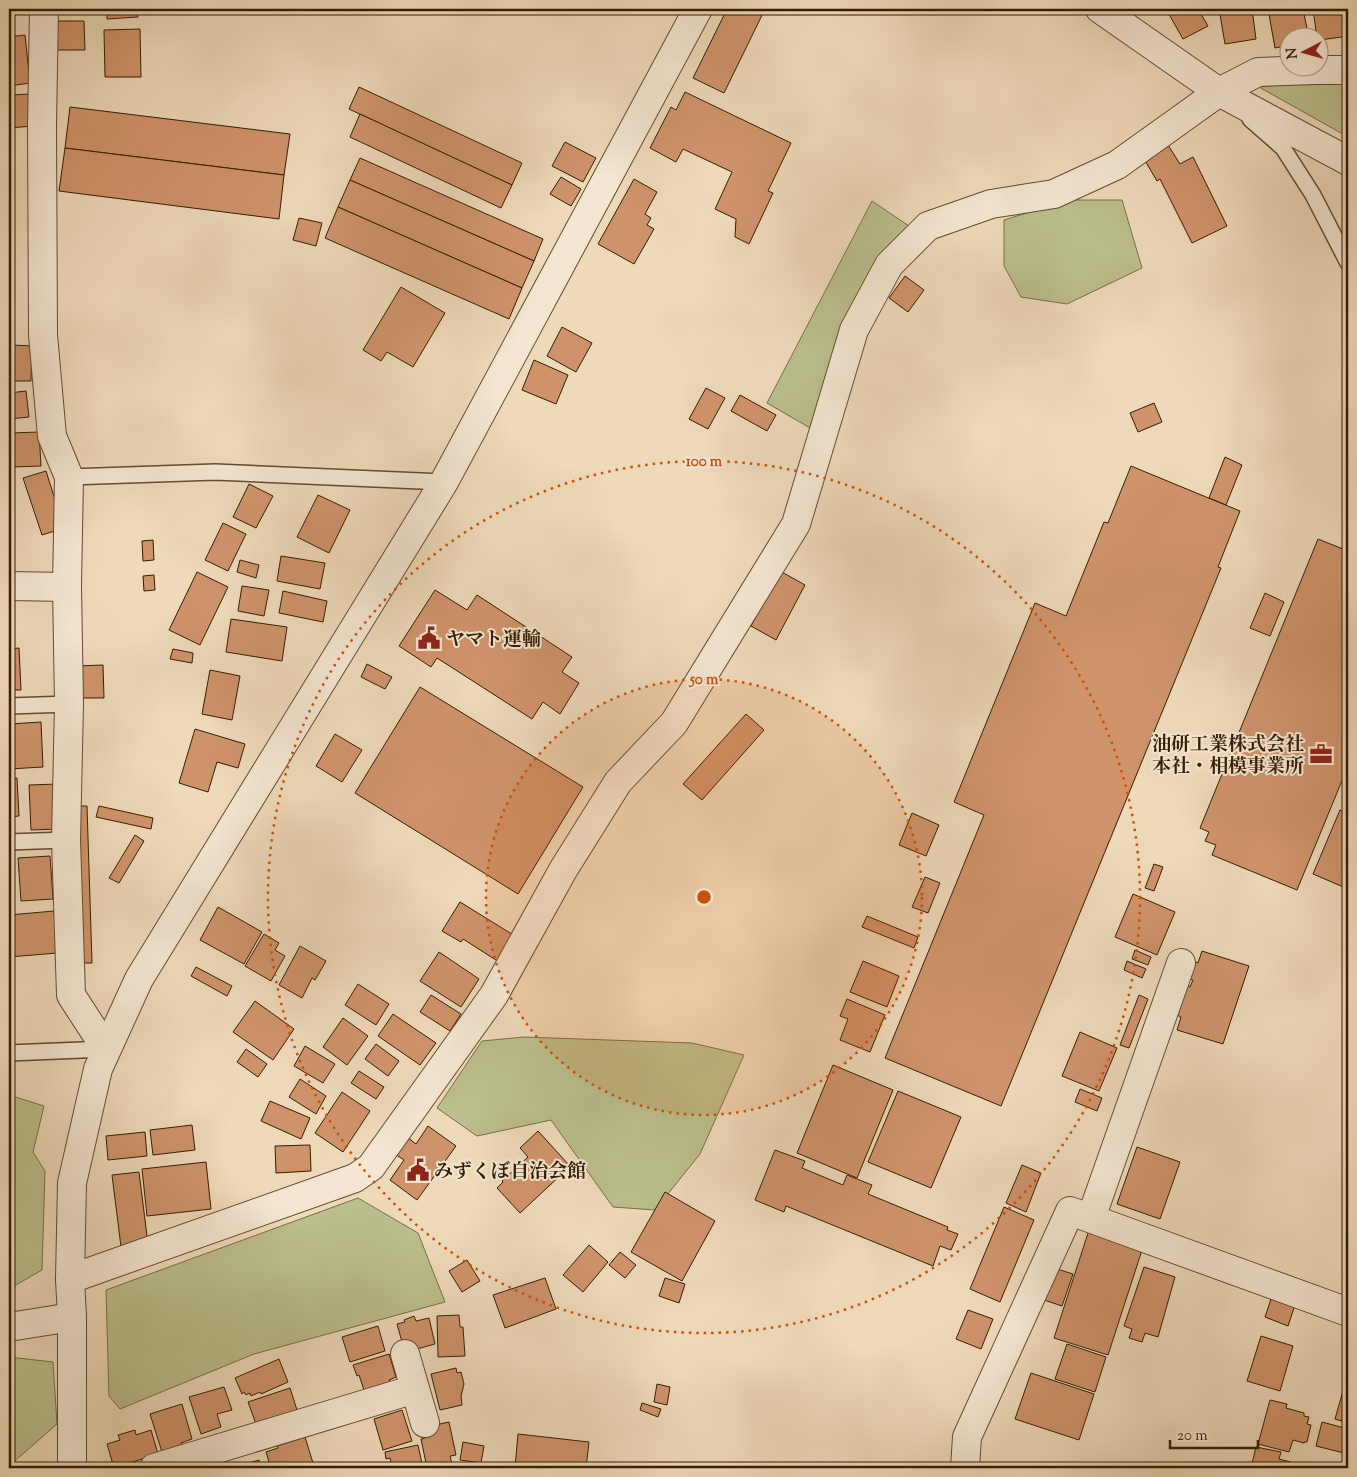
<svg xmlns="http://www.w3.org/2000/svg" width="1357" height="1477" viewBox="0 0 1357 1477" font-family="'Sorts Mill Goudy','Noto Serif JP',serif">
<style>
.green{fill:#bbbe8d;stroke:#786e46}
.building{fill:#cf936b;stroke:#351d00}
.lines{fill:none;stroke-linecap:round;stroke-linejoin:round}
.service-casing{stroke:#634c2e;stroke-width:18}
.minor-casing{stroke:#634c2e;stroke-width:30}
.tertiary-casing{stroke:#634c2e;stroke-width:30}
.service{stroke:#f4e6d2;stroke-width:15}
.minor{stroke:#f4e6d2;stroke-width:28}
.tertiary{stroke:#f4e6d2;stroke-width:28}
.ring{fill:none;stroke:#cd500a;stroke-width:2.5;stroke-dasharray:2.5 5}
.labels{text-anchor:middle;stroke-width:4;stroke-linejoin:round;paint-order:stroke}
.poi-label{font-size:19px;font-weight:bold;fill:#351d00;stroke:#f4e6d2;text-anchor:start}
.centre{fill:#cd500a;stroke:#f4e6d2;stroke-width:2.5}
.ring-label{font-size:15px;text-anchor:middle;font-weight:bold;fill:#cd500a;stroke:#f4e6d2;stroke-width:4;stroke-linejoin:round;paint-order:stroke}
</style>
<rect width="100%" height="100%" fill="#eed9b9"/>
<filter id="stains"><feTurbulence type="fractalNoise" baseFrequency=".004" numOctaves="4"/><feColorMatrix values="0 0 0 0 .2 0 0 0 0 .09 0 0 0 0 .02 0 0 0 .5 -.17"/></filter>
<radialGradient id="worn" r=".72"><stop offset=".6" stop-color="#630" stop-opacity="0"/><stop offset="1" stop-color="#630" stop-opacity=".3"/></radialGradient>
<g class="green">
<path d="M1348,78V137L1259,87Z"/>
<path d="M1069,200H1122L1142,268L1067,304L1021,297L1004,266V220Z"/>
<path d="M872,201L912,228L817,432L767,403Z"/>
<path d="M524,1037L692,1043L744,1055L700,1154L655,1210L613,1207L551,1120L477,1136L437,1108L482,1041Z"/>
<path d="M9,1095L44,1106L33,1152L45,1171L42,1270L9,1289Z"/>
<path d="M358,1198L418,1233L445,1302L254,1354L120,1409L109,1396L106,1290Z"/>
<path d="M9,1357L53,1362L57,1424L9,1466Z"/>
</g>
<g class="building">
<path d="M107,9H137L138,17L107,19Z"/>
<path d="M727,9H765L724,93L693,78Z"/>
<path d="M1166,9H1198L1208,26L1183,39Z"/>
<path d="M1219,9H1252L1256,39L1225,44Z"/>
<path d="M1268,9H1303L1309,38H1290V45L1275,48Z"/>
<path d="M1313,9H1348V36L1320,40V38H1317Z"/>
<path d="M52,21H84L85,50H53Z"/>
<path d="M140,29L141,77H105L104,30Z"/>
<path d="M25,35L30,83L9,86V37Z"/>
<path d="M359,87L522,163L512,185L349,109Z"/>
<path d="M685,92L791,143L768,191L773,193L749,244L735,237L736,219L715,209L732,172L683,149L676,162L650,148L671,107L676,110Z"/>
<path d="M30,94L33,126L9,128V95Z"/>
<path d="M70,107L290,134L284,175L65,148Z"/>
<path d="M360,114L512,185L501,208L350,137Z"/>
<path d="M565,142L596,158L583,182L552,166Z"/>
<path d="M1168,145L1180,164L1193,157L1227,226L1192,243L1160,179L1157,181L1144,159Z"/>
<path d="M65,148L284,175L279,219L59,191Z"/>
<path d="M360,158L543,239L534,261L350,180Z"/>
<path d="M561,177L581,189L571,206L550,194Z"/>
<path d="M634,179L657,192L645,214L651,218L647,225L654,229L634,264L598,244Z"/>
<path d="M350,180L534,261L522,288L338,207Z"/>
<path d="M338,207L522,288L509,319L325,238Z"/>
<path d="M299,218L322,223L316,246L293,240Z"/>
<path d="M905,276L924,290L908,312L889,298Z"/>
<path d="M401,287L445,313L413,367L387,352L381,361L363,350Z"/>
<path d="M562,327L592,343L576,372L547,356Z"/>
<path d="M12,345L32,346L31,381H12Z"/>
<path d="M534,360L568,375L556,404L522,390Z"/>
<path d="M706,388L725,398L708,429L689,419Z"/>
<path d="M26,391L29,417L9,419V393Z"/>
<path d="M740,395L776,415L767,431L731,411Z"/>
<path d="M1154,403L1162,422L1138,432L1130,413Z"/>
<path d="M39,432L41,466L12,467L10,433Z"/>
<path d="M1225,457L1242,465L1226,505L1209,498Z"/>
<path d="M1131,466L1240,511L1218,567L1221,568L1001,1106L885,1058L984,815L954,802L1035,603L1066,616L1104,522L1108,523Z"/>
<path d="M46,471L64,528L42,535L23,478Z"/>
<path d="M249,484L273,496L256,528L233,517Z"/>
<path d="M318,495L350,510L329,553L297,537Z"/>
<path d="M223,523L246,534L228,571L205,560Z"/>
<path d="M1318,539L1348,551V766L1297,890L1212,855L1216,845L1205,841L1209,832L1200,828Z"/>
<path d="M153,540L154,560L143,561L142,541Z"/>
<path d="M281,556L325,563L320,589L277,581Z"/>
<path d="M240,560L259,565L256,578L237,572Z"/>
<path d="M780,571L805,585L776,640L751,626Z"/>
<path d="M197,572L228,587L200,645L169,630Z"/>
<path d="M154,575L155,590L144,591L143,576Z"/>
<path d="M242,586L269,590L264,616L238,611Z"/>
<path d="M435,590L467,610L477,595L572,657L562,672L579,683L560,714L543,702L532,719L437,658L431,667L399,646Z"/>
<path d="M283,591L327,601L323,622L279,613Z"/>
<path d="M1265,593L1284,602L1270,636L1250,628Z"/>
<path d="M231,619L287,627L282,661L226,652Z"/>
<path d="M19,648L21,690H9V649Z"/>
<path d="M173,649L193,653L192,663L170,659Z"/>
<path d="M367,664L392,677L385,689L361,677Z"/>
<path d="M103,665L104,698H78L77,666Z"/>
<path d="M210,670L240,676L232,720L202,714Z"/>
<path d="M420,687L583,787L518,894L355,793Z"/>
<path d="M746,714L764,730L702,800L683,784Z"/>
<path d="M41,722L43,767L9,769V724Z"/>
<path d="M195,729L245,744L238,768L217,762L208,792L179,783Z"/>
<path d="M335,734L362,750L342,782L316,766Z"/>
<path d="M17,778L19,816L9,817V779Z"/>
<path d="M58,784L60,829L31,830L29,785Z"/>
<path d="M77,806H87L92,963H82Z"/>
<path d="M99,806L153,818L151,829L96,817Z"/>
<path d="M1340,810L1348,814V889L1313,874Z"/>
<path d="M912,813L939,825L926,856L899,845Z"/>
<path d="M135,835L144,841L119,883L109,878Z"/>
<path d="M50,856L53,899L21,901L18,858Z"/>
<path d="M1154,864L1163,867L1154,891L1145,888Z"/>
<path d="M925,877L940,883L928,913L912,907Z"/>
<path d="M1133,894L1175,912L1157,955L1115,937Z"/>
<path d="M460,902L515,936L499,962L463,939L461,942L442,931Z"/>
<path d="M218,907L262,932L244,964L200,940Z"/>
<path d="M54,911L57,953L9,957V915Z"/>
<path d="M867,916L918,937L914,948L862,927Z"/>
<path d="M264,934L279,943L275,950L285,956L271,981L245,966Z"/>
<path d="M300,946L326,961L315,980L312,978L302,998L279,985Z"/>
<path d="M1135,950L1151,957L1148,965L1132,959Z"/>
<path d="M1202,951L1249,966L1223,1044L1177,1030L1181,1017L1177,1015L1186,985L1190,987L1193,980L1189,979L1194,961L1198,963Z"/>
<path d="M439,952L479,979L461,1007L420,981Z"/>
<path d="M863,961L899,976L887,1007L850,992Z"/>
<path d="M1127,961L1146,969L1142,978L1124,970Z"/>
<path d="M196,967L232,986L227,996L191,976Z"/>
<path d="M358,984L389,1004L376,1025L345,1005Z"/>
<path d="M431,995L461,1014L450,1031L420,1012Z"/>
<path d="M1139,995L1148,999L1129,1048L1120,1045Z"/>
<path d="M847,999L885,1015L870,1052L840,1040L848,1019L840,1016Z"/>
<path d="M255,1001L294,1029L273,1060L233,1032Z"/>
<path d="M393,1014L436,1043L420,1065L378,1036Z"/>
<path d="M343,1018L368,1036L347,1065L323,1047Z"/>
<path d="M1080,1032L1117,1048L1099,1091L1062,1076Z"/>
<path d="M376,1044L399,1061L388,1076L365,1059Z"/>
<path d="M305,1046L335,1064L323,1083L294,1066Z"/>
<path d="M246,1049L267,1064L258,1077L237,1062Z"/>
<path d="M833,1065L893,1090L857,1178L797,1153Z"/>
<path d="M359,1071L384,1087L376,1099L351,1083Z"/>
<path d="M300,1079L326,1096L316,1114L289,1097Z"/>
<path d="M1080,1089L1102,1098L1097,1111L1075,1102Z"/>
<path d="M898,1091L961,1117L931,1188L868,1162Z"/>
<path d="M342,1092L370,1111L343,1152L315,1133Z"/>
<path d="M270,1101L310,1118L301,1139L261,1121Z"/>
<path d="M192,1125L195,1150L153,1155L150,1130Z"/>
<path d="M428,1126L456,1146L417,1200L390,1180L404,1160L395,1154L407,1137L416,1144Z"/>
<path d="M538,1131L569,1165L562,1172L563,1173L520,1213L497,1188L503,1182L502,1181L528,1157L520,1148Z"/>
<path d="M145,1132L147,1156L108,1160L106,1136Z"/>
<path d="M310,1145L311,1171L276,1173L275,1146Z"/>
<path d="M1137,1147L1180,1162L1160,1219L1117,1204Z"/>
<path d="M775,1150L805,1161L802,1168L843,1185L847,1175L872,1185L868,1194L948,1227L947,1230L958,1234L951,1250L940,1246L933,1266L786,1206L784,1212L755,1200Z"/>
<path d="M206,1162L211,1209L147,1216L142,1169Z"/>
<path d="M1022,1165L1041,1173L1026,1212L1006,1203Z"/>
<path d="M139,1172L148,1244L121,1247L112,1175Z"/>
<path d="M665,1192L715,1221L682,1281L631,1252Z"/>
<path d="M1004,1207L1034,1220L1000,1302L970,1289Z"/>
<path d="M1089,1230L1143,1247L1108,1355L1054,1338Z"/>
<path d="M589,1245L608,1262L583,1292L563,1275Z"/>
<path d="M620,1252L636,1265L625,1278L609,1265Z"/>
<path d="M467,1260L480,1281L462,1292L449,1271Z"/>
<path d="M1144,1267L1175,1277L1158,1337L1145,1333L1142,1342L1129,1338L1132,1329L1124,1326Z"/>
<path d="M1054,1268L1073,1274L1062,1306L1044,1300Z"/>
<path d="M545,1278L556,1309L505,1328L493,1295Z"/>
<path d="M665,1278L685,1284L679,1303L659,1296Z"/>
<path d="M1273,1293L1296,1302L1288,1326L1265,1317Z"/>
<path d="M968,1310L993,1319L981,1349L956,1339Z"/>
<path d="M459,1315L460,1327H463L465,1356L438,1357L437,1316Z"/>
<path d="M414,1316L416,1321L429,1318L435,1344L413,1350L404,1349L397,1324L405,1322L404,1320Z"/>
<path d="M378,1326L385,1351L350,1362L342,1337Z"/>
<path d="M1261,1336L1293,1346L1280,1391L1247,1381Z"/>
<path d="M1067,1344L1106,1357L1095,1392L1055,1379Z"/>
<path d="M389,1354L396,1377L389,1380L391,1385L365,1393L359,1375L357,1376L353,1365Z"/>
<path d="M279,1359L288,1382L261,1394L260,1392L251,1396L250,1393L246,1395L244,1392L242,1394L235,1378Z"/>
<path d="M456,1368L457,1373L461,1372L464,1384L461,1396L462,1405L440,1410L431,1374Z"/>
<path d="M1031,1373L1094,1394L1079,1440L1015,1419Z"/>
<path d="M657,1384L670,1387L667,1405L654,1402Z"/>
<path d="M224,1387L232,1410L217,1414L221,1427L201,1434L189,1397Z"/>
<path d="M290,1388L297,1410L256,1424L248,1402Z"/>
<path d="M1343,1391L1348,1392V1423L1335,1419Z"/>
<path d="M1270,1400L1287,1404L1286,1408L1304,1413V1416L1309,1417L1307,1424L1311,1425L1307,1442H1304V1443L1293,1440L1289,1452L1258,1444Z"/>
<path d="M642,1403L661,1409L658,1417L640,1410Z"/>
<path d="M182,1404L192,1439L181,1443L182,1446L162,1452L150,1414Z"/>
<path d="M402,1410L412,1441L383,1450L374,1419Z"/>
<path d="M449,1422L456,1455L450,1456L453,1468H427L421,1439L428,1437L426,1427Z"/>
<path d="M1322,1422L1348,1429V1454L1316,1446Z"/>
<path d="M135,1430L136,1435L151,1430L158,1454L114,1468L107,1444L120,1440L118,1435Z"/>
<path d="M518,1434L589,1442L586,1468H515Z"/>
<path d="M305,1437L313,1463L294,1468H288L286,1465L271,1468L266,1452L278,1448L277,1446Z"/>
<path d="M463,1442L484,1446L481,1463L460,1460Z"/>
<path d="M418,1445L423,1468H392L390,1458L386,1459L385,1452Z"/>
<path d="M1256,1447L1281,1452L1279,1459L1294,1463V1465L1299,1466L1298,1468H1251Z"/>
<path d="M259,1460L261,1468H232Z"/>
<path d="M222,1463L223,1468H203Z"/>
<path d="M752,1463L783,1467V1468H752Z"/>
</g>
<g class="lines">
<defs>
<g id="service">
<path d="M1250,119L1283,148L1313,195L1348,263"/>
<path d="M69,477L215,472L444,482"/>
<path d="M9,706L69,704"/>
<path d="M9,842L66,840"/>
<path d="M9,1053L106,1049"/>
</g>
<g id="minor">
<path d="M44,9L42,125L43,335L52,436L69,477L67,587L69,704L66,840L71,995L106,1049"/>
<path d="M1100,9L1219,92L1348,161"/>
<path d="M9,586L67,587"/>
<path d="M1091,1218L1181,963"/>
<path d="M70,1279L355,1178L371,1167L494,995L563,870L618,782L674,723L796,524L854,330L889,265L928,226L991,204L1054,194L1117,165L1219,92L1258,72L1316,70H1348"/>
<path d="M9,1327L72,1317"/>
<path d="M405,1354L425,1423"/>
<path d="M154,1468L415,1389"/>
<path d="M965,1468L967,1437L1070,1211L1348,1312"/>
</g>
<path id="tertiary" d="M72,1468V1317L70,1279L72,1183L98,1069L139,979L444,482L698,9"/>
</defs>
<use href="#service" class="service-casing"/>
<use href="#minor" class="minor-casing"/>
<use href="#tertiary" class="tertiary-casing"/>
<use href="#service" class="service"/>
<use href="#minor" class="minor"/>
<use href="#tertiary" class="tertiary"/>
</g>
<circle cx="704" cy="897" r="218" fill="#cd500a" fill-opacity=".12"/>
<g class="ring">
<circle cx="704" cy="897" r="218"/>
<circle cx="704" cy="897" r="436"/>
</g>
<defs>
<symbol id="civic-bare" viewBox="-9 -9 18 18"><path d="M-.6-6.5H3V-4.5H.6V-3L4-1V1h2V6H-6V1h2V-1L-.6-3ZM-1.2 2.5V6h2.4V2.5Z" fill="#8f2418" stroke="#f4e6d2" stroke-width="2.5" paint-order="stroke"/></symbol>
<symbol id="office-bare" viewBox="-9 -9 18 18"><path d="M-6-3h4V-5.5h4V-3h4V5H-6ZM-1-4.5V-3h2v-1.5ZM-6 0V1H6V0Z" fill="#8f2418" stroke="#f4e6d2" stroke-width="2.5" paint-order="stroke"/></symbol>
</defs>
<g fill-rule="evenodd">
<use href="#civic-bare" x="413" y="622" width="32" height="32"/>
<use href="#office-bare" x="1305" y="738" width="32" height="32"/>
<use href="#civic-bare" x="402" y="1154" width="32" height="32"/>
</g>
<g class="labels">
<g class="poi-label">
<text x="446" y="645">ヤマト運輸</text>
<text x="1304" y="750" text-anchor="end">油研工業株式会社<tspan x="1304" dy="22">本社・相模事業所</tspan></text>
<text x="434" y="1177">みずくぼ自治会館</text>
</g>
</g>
<circle cx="704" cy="897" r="8" class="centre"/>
<g class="ring-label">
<text x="704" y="466">100 m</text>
<text x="704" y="684">50 m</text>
</g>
<rect width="1357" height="1477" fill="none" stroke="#eed9b9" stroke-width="30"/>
<rect x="10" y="10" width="1337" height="1457" fill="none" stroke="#351d00" stroke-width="2.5"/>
<rect x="15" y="15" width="1327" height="1447" fill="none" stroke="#351d00"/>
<g transform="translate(1304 52) rotate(264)"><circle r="24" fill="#f4e6d2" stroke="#a8967e"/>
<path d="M0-4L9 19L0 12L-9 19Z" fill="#8f2418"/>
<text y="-8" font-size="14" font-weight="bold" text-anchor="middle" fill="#351d00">N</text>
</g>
<path d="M1170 1440v8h88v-8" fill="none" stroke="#351d00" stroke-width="2.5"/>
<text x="1177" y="1440" font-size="15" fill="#351d00" stroke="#f4e6d2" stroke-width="4" paint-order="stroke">20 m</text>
<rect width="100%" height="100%" filter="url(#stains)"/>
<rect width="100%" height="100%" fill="url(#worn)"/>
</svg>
